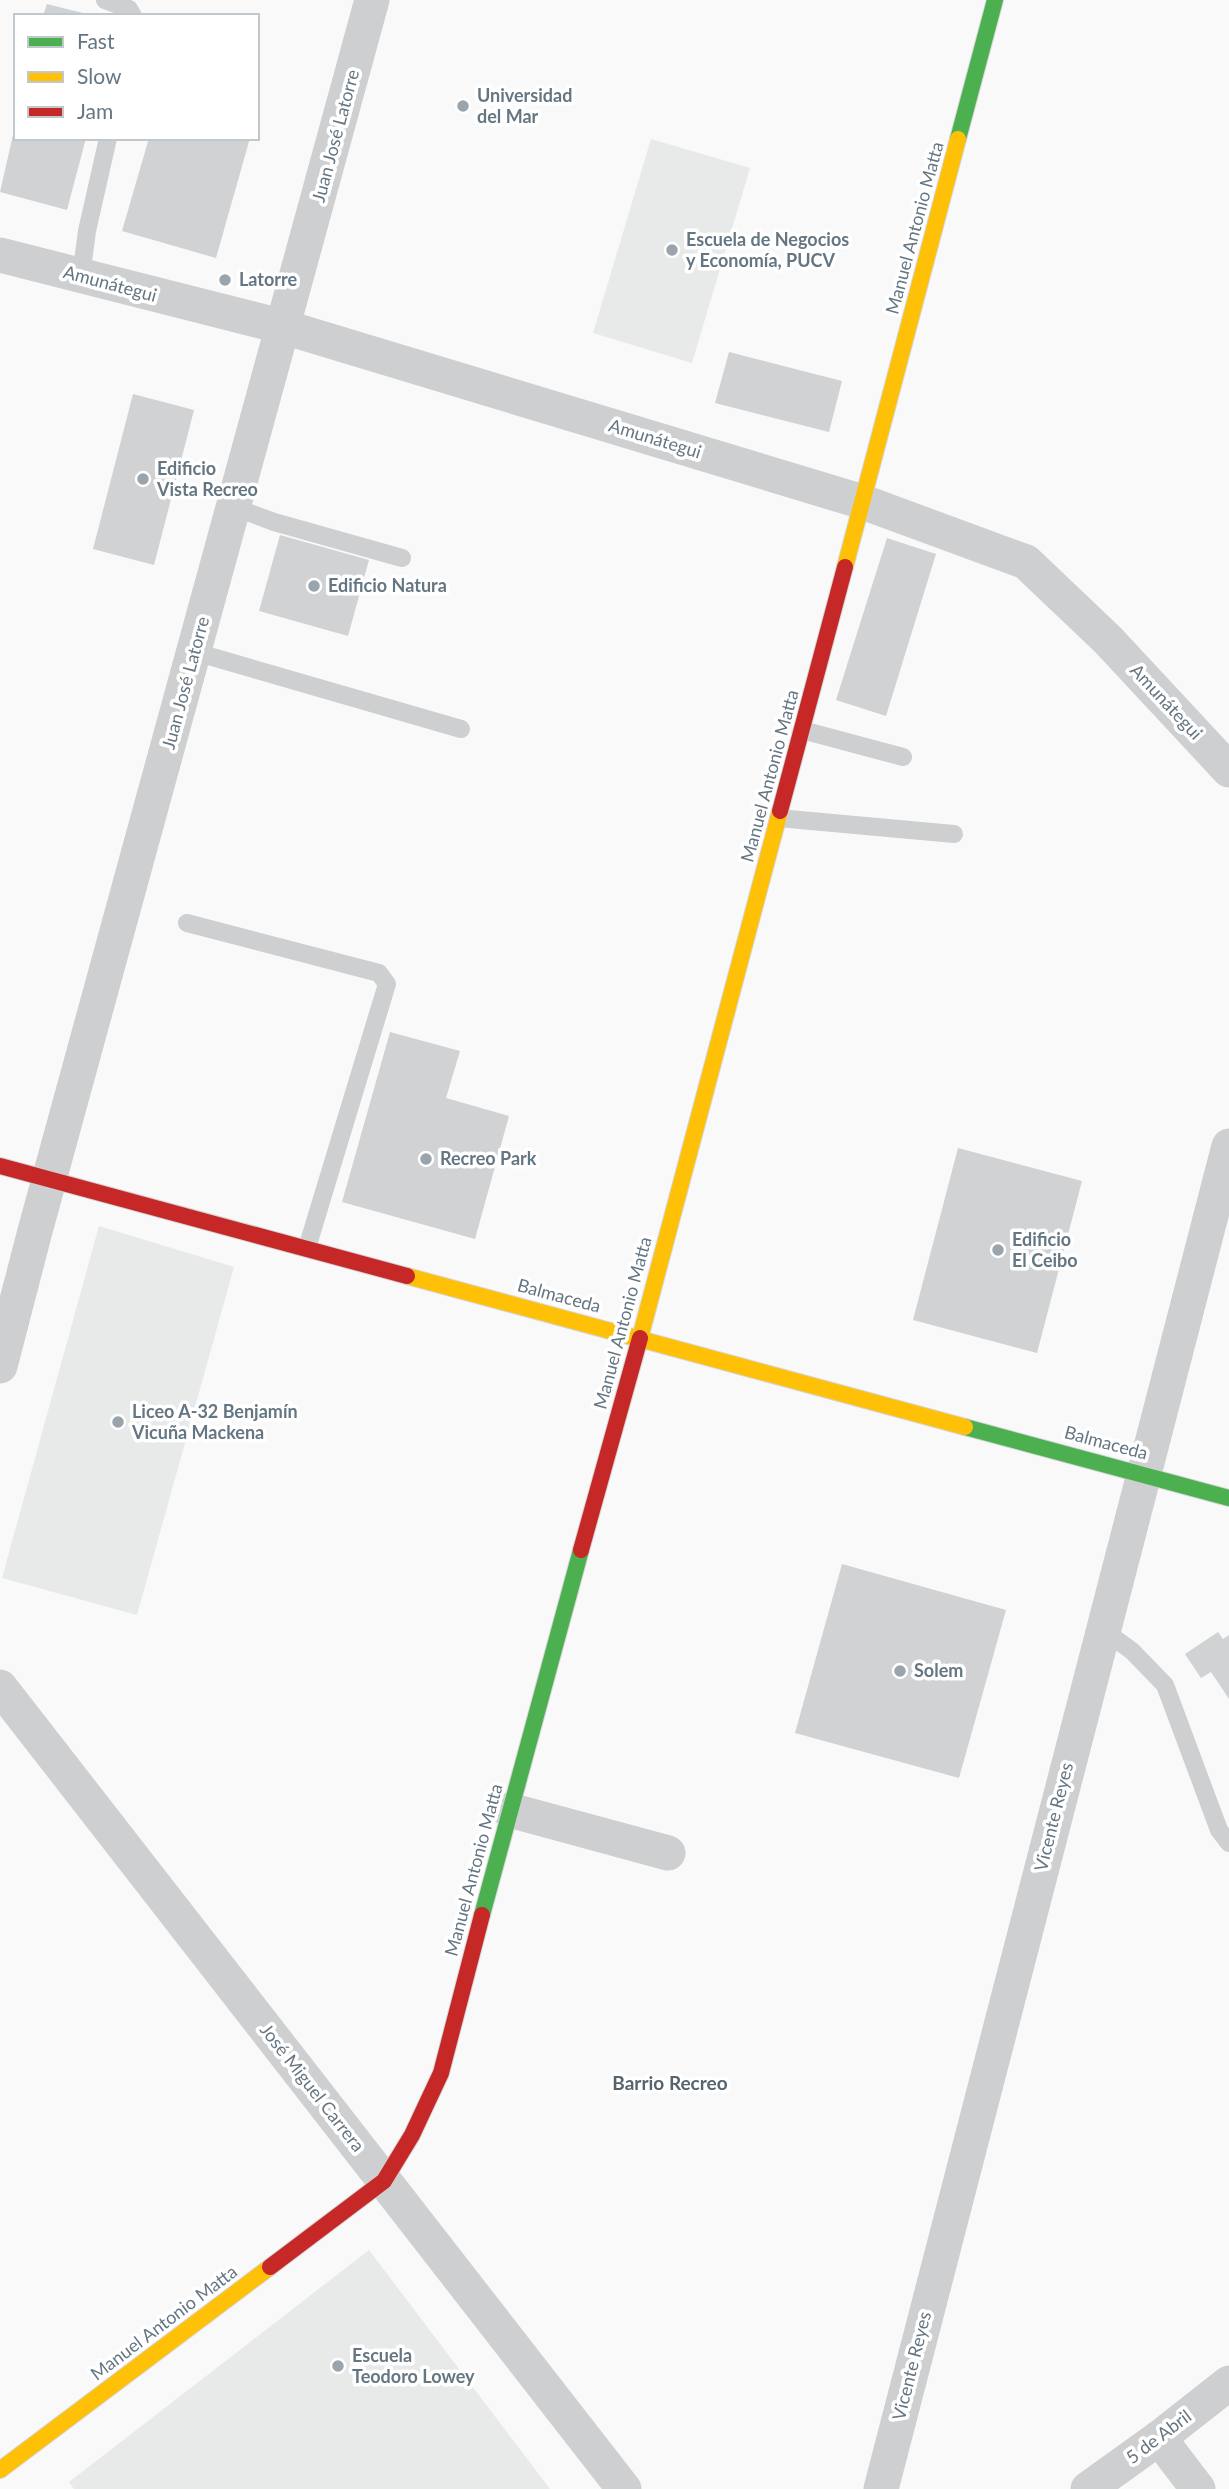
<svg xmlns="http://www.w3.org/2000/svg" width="1229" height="2489" viewBox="0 0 1229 2489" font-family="Lato,sans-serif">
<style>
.built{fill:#e8e9e9}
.building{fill:#d0d2d3}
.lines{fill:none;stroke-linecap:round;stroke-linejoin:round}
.fast-casing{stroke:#d5d6d7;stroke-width:18}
.slow-casing{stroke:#d5d6d7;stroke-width:18}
.jam-casing{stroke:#d5d6d7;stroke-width:18}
.lane{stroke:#cecfd0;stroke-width:18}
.street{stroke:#cecfd0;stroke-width:35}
.fast{stroke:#4caf50;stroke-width:16}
.slow{stroke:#ffc107;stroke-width:16}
.jam{stroke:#c62828;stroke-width:16}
.poi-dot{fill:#99a4ac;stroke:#fff;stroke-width:2.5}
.labels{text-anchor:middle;stroke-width:7;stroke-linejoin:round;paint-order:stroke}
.poi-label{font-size:18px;font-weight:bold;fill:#657683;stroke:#fff;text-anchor:start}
.street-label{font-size:18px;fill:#657683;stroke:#fff}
.neighbourhood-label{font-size:19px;font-weight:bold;fill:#57646e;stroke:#fff}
</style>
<rect width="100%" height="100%" fill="#f9f9f9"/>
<g class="built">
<path d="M651,139L750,168L692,363L593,333Z"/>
<path d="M99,1226L234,1267L137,1615L2,1578Z"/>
<path d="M369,2250L550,2489H74L69,2482Z"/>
</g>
<g class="building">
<path d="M47,4L91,15V16H43Z"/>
<path d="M15,126L16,138H86L67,210L0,192Z"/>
<path d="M149,138H250L216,258L122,231Z"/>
<path d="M729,352L842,381L829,432L715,403Z"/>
<path d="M133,394L194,410L154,565L93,549Z"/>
<path d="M280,535L369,560L348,636L259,611Z"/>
<path d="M887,538L936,554L886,716L836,700Z"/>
<path d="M390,1032L460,1051L446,1098L509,1116L475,1239L342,1202Z"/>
<path d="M958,1148L1082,1181L1037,1353L913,1320Z"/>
<path d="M842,1564L1006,1610L959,1778L795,1733Z"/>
<path d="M1218,1632L1223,1639L1229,1635V1699L1211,1672L1201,1678L1185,1654Z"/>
</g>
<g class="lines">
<defs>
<g id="fast">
<path d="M958,139L995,0"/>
<path d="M965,1427L1229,1498"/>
<path d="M482,1915L581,1550"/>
</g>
<g id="slow">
<path d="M845,567L958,139"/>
<path d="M407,1276L965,1427"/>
<path d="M640,1338L780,811"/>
<path d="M0,2470L270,2267"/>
</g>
<g id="jam">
<path d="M780,811L845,567"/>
<path d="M0,1166L407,1276"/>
<path d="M581,1550L640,1338"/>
<path d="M270,2267L384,2181L412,2135L441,2073L482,1915"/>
</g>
</defs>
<use href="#fast" class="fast-casing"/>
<use href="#slow" class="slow-casing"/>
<use href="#jam" class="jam-casing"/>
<g class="lane">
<path d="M105,0L129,9L133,16"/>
<path d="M81,276L87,231L108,138"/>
<path d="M234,507L274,522L402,558"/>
<path d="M195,652L461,729"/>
<path d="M802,730L903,757"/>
<path d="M778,818L954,834"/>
<path d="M187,923L379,973L387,984L307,1248"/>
<path d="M1102,1629L1132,1651L1165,1685L1219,1830L1229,1843"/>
</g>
<g class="street">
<path d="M0,255L284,327L863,502L1026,562L1108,640L1229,770"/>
<path d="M0,1366L35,1231L372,0"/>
<path d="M0,1687L624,2489"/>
<path d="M509,1810L668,1853"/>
<path d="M1159,2438L1198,2489"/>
<path d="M881,2489L1229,1146"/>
<path d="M1088,2489L1159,2438L1229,2383"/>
</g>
<use href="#fast" class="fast"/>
<use href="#slow" class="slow"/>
<use href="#jam" class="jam"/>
</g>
<g class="poi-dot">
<circle cx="463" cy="106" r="7"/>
<circle cx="672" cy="250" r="7"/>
<circle cx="225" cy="280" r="7"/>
<circle cx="143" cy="479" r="7"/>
<circle cx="314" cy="586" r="7"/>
<circle cx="426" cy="1159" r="7"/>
<circle cx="998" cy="1250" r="7"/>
<circle cx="118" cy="1422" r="7"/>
<circle cx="900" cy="1671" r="7"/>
<circle cx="338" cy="2366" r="7"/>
</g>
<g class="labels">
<g class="poi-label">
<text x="477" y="102">Universidad<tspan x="477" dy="21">del Mar</tspan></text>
<text x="686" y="246">Escuela de Negocios<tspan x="686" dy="21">y Economía, PUCV</tspan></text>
<text x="239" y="286">Latorre</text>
<text x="157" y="475">Edificio<tspan x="157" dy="21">Vista Recreo</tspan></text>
<text x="328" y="592">Edificio Natura</text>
<text x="440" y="1165">Recreo Park</text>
<text x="1012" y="1246">Edificio<tspan x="1012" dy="21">El Ceibo</tspan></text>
<text x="132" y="1418">Liceo A-32 Benjamín<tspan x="132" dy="21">Vicuña Mackena</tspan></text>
<text x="914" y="1677">Solem</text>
<text x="352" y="2362">Escuela<tspan x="352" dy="21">Teodoro Lowey</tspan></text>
</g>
<g class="street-label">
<text transform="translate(336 136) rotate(-75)" y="6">Juan José Latorre</text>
<text transform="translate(915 228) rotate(-75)" y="6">Manuel Antonio Matta</text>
<text transform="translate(110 284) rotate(15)" y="6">Amunátegui</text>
<text transform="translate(655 439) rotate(17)" y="6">Amunátegui</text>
<text transform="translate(186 683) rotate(-75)" y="6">Juan José Latorre</text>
<text transform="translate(1166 702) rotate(47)" y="6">Amunátegui</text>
<text transform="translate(770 776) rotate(-75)" y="6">Manuel Antonio Matta</text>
<text transform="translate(559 1296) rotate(15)" y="6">Balmaceda</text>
<text transform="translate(623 1323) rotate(-75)" y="6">Manuel Antonio Matta</text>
<text transform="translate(1106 1443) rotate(15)" y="6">Balmaceda</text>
<text transform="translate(1054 1817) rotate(-76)" y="6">Vicente Reyes</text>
<text transform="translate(474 1870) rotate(-75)" y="6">Manuel Antonio Matta</text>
<text transform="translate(312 2088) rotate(52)" y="6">José Miguel Carrera</text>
<text transform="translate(164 2323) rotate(-37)" y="6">Manuel Antonio Matta</text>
<text transform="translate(912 2366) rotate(-76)" y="6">Vicente Reyes</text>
<text transform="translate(1159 2437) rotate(-37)" y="6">5 de Abril</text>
</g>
<g class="neighbourhood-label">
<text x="670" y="2090">Barrio Recreo</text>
</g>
</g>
<rect x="14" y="14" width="245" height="126" fill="#ffffff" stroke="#c1c8cd" stroke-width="2"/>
<rect x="28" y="37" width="35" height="10" fill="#4caf50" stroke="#c1c8cd" stroke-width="2"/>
<text x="77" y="49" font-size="21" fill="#657683">Fast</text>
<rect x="28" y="72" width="35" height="10" fill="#ffc107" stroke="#c1c8cd" stroke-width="2"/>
<text x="77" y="84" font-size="21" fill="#657683">Slow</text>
<rect x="28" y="107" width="35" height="10" fill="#c62828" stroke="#c1c8cd" stroke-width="2"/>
<text x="77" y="119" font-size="21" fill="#657683">Jam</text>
</svg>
